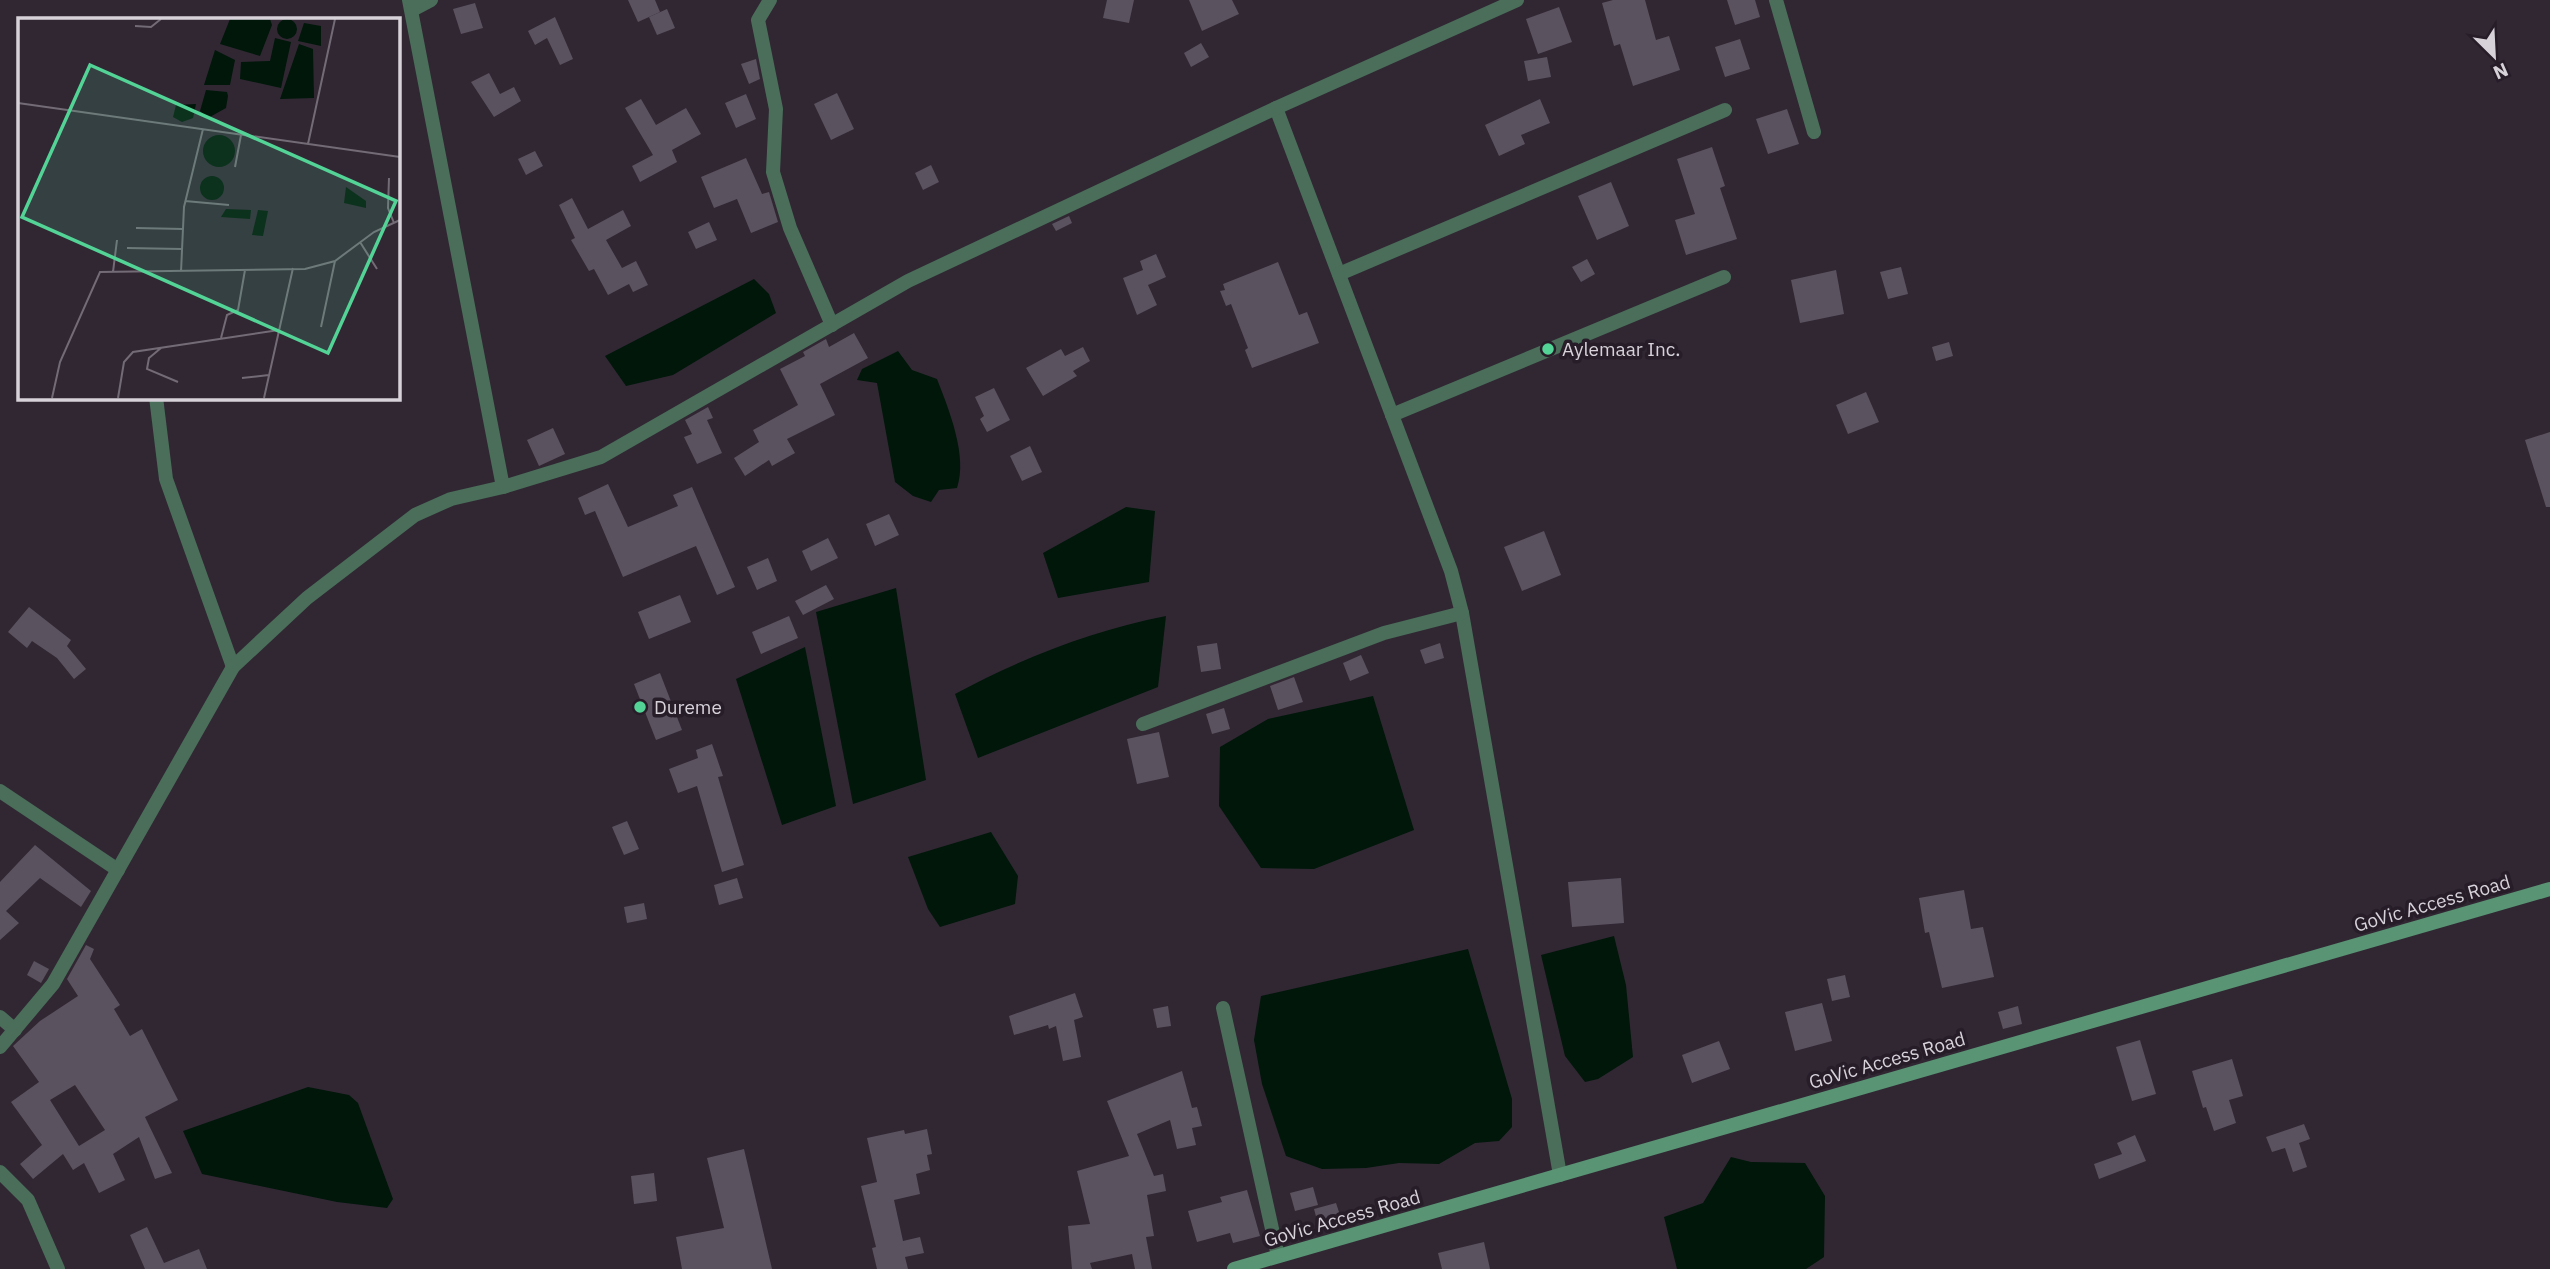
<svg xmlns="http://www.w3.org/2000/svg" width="2550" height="1269" viewBox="0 0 2550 1269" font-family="'IBM Plex Sans',sans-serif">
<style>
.water{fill:#00170a}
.building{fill:#5b525f;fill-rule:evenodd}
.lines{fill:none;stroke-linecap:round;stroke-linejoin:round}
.minor{stroke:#4a6e5a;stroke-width:14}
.secondary{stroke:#599474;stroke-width:14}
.poi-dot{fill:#53d396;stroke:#261d29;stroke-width:2.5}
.labels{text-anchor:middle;stroke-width:7;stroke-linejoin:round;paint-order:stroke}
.poi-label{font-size:19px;fill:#d7d2da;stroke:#261d29;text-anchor:start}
.street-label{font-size:19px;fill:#d7d2da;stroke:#261d29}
.inset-road{fill:none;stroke:#736b76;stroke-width:2}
.view{fill:#53d396;fill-opacity:0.15;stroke:#53d396;stroke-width:3.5}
.inset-edge{fill:none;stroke:#d7d2da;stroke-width:3.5}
</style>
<rect width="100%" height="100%" fill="#302733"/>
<g class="water">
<path d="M754,279L769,294L776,313L673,375L626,386L605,356Z"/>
<path d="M898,351L912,370L937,379C949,410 968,456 957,488L939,490L931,502L913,496L895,482L877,383L857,380L862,369Z"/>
<path d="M1126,507L1155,511L1149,582L1058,598L1043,553Z"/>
<path d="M896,588L926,780L853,804L816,612Z"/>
<path d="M1166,616L1158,687L978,758L955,694C1020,659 1093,630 1166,616Z"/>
<path d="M805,647L836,806L782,825L736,679Z"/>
<path d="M1373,696L1414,830L1314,869L1261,868L1219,806L1220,747L1268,719Z"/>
<path d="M991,832L1018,876L1015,904L940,927L928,909L908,857Z"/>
<path d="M1614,936L1626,985L1633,1057L1598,1079L1585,1082L1565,1056L1541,955Z"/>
<path d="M1468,949L1512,1099V1127L1499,1141L1475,1143L1439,1164L1399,1163L1366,1168L1322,1169L1286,1156L1262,1084L1254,1040L1261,996Z"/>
<path d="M308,1087L349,1095L358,1103L393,1199L387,1208L337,1202L202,1174L183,1131Z"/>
<path d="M1731,1157L1751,1162L1805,1163L1825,1196L1824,1257L1806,1269H1677L1664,1217L1703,1203Z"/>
</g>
<g class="building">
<path d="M628,0H655L660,12L638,22Z"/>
<path d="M1107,0H1134L1129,23L1103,18Z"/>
<path d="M1189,0H1232L1239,14L1202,31Z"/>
<path d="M1613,0H1645L1656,40L1669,36L1680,70L1633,86L1620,44L1614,46L1602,3Z"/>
<path d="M1727,0H1755L1760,17L1735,25Z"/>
<path d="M475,3L483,28L461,34L453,9Z"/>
<path d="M1559,7L1572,42L1538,54L1526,19Z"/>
<path d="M667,9L675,28L657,35L649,17Z"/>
<path d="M555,17L573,59L560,65L547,38L535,45L528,31Z"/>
<path d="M1740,39L1750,69L1725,77L1715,47Z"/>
<path d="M1201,43L1209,57L1191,67L1184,53Z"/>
<path d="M1547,57L1551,77L1528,81L1524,61Z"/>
<path d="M756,59L760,79L749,84L741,64Z"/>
<path d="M489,73L500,94L514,87L521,101L494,117L471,82Z"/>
<path d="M837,93L854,129L831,140L814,104Z"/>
<path d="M746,94L756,119L736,128L725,103Z"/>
<path d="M641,99L656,125L686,108L701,134L672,150L677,162L640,182L632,166L653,155L625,108Z"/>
<path d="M1540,99L1550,123L1521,135L1525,144L1499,156L1485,125Z"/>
<path d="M1787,109L1799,144L1768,154L1756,119Z"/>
<path d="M1712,147L1725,186L1720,188L1737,239L1686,255L1675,220L1695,214L1677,159Z"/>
<path d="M535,151L543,166L526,175L518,159Z"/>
<path d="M746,158L762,194L769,192L778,222L751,233L737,199L714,208L701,177Z"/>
<path d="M931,165L939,182L923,190L915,173Z"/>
<path d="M1611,182L1629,226L1597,240L1578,196Z"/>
<path d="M572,198L588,229L623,210L631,226L606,240L622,268L636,261L648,285L633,292L629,284L608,295L594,269L589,271L571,240L575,238L559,205Z"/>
<path d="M1069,216L1072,223L1056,231L1052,224Z"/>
<path d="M709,222L717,240L696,249L688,232Z"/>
<path d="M1156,254L1166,277L1148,285L1157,305L1137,315L1123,278L1143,270L1140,261Z"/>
<path d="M1587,259L1595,274L1581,282L1572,267Z"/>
<path d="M1278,262L1299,315L1307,312L1319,343L1252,368L1245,350L1248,348L1231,304L1226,306L1220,291L1225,290L1223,284Z"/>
<path d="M1901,267L1908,294L1888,299L1880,272Z"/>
<path d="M1836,270L1844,314L1800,323L1791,280Z"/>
<path d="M854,333L868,358L820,384L835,415L787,439L795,453L772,466L769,460L745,476L734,458L759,442L753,430L798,405L780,369L805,356L803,352L826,339L829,347Z"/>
<path d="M1949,342L1953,356L1936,361L1932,347Z"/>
<path d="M1083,347L1090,361L1073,371L1077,376L1043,396L1026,368L1061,349L1065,356Z"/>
<path d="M994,388L1010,420L987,432L980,419L984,416L975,397Z"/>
<path d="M1866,392L1879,422L1848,434L1836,405Z"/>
<path d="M708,407L713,418L707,420L722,453L697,464L684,437L692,434L685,420Z"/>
<path d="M553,428L565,454L539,466L527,440Z"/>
<path d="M2550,432V507H2546L2525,440Z"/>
<path d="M1030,446L1042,472L1022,481L1010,456Z"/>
<path d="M608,484L628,527L678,506L673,495L692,487L735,587L717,595L696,546L623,577L595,511L585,515L578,498Z"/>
<path d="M889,514L899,535L875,546L866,524Z"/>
<path d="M1544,531L1561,575L1522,591L1504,547Z"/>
<path d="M828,538L838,558L811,571L802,551Z"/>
<path d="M768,558L777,581L757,590L747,567Z"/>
<path d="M826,585L834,599L803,615L795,601Z"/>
<path d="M680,595L691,622L649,639L638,612Z"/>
<path d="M29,607L71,640L67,646L86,669L74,679L57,658L32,641L27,648L8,632Z"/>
<path d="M789,616L798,638L761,654L752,632Z"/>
<path d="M1217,643L1221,669L1201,672L1197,646Z"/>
<path d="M1440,643L1444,658L1425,664L1420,650Z"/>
<path d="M1361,655L1369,673L1350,681L1343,663Z"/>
<path d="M660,673L682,730L656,740L634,684Z"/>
<path d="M1294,677L1303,702L1278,710L1270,686Z"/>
<path d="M1224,708L1230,729L1212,734L1206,714Z"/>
<path d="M1159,732L1169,777L1137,784L1127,739Z"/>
<path d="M712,744L723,776L718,777L744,865L722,872L697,786L678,793L669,769L698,758L696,750Z"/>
<path d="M627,821L639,849L624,855L612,827Z"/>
<path d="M35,845L91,891L81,907L40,878L6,911L19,923L0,940V882Z"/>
<path d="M737,878L743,898L719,905L714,885Z"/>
<path d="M1621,878L1624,923L1572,927L1568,882Z"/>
<path d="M1964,890L1971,929L1983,927L1994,977L1942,988L1929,932L1925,933L1919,898Z"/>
<path d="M644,903L647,919L627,923L624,907Z"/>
<path d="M86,945L94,949L90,959L120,1005L114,1009L130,1036L142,1029L178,1100L145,1117L172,1173L155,1179L139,1137L113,1154L125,1180L99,1193L84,1163L73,1170L63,1154L33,1179L20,1164L42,1145L11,1102L39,1082L13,1046L40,1021L78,996L67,979ZM75,1085L105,1130L79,1146L50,1100Z"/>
<path d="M34,961L49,969L41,983L27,975Z"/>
<path d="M1845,975L1850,997L1832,1001L1827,979Z"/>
<path d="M1075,993L1083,1017L1074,1020L1081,1057L1063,1061L1056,1026L1049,1029L1048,1025L1014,1035L1009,1016Z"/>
<path d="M1822,1003L1832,1041L1795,1051L1785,1012Z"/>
<path d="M1168,1006L1171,1026L1157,1028L1153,1009Z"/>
<path d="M2018,1006L2022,1024L2003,1029L1998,1012Z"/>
<path d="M2140,1040L2156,1094L2132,1101L2116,1047Z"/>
<path d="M1719,1041L1730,1069L1692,1083L1682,1055Z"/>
<path d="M2232,1059L2243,1096L2229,1100L2236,1123L2214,1131L2206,1107L2203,1108L2192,1071Z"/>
<path d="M1182,1071L1192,1108L1197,1107L1202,1126L1192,1128L1196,1145L1177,1149L1170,1120L1137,1134L1154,1176L1163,1174L1166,1191L1147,1195L1154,1236L1146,1237L1152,1269H1135L1132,1254L1090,1263L1092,1269H1072L1068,1226L1090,1224L1077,1171L1129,1156L1107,1101Z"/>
<path d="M2304,1124L2310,1139L2299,1143L2307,1167L2293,1172L2285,1148L2272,1152L2266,1137Z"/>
<path d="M927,1129L932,1154L927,1155L930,1170L916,1174L920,1194L894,1200L903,1241L920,1237L924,1253L905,1257L908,1269H877L872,1248L876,1247L861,1186L877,1182L867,1138L904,1130L905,1134Z"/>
<path d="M2135,1135L2146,1161L2099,1179L2094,1164L2122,1154L2117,1143Z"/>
<path d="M744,1149L772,1269H682L676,1237L724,1228L707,1158Z"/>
<path d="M654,1173L657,1201L634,1204L631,1176Z"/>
<path d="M1313,1187L1318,1205L1295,1211L1290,1193Z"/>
<path d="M1247,1190L1260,1236L1233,1243L1230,1233L1197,1242L1188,1211L1222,1202L1220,1197Z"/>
<path d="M1336,1203L1341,1218L1318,1224L1314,1209Z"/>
<path d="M147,1227L164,1263L199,1249L207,1269H145L130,1235Z"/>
<path d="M1484,1242L1490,1269H1442L1438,1253Z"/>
</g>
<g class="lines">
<g class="minor">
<path d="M409,0L503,487"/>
<path d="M770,0L758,20L776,109L773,172L790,228L832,325"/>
<path d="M1776,0L1814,132"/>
<path d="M412,10L431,0"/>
<path d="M1276,108L1451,571L1462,613L1560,1175"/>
<path d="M1339,274L1725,110"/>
<path d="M156,397L166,479L233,667"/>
<path d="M1392,415L1724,277"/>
<path d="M1143,724L1384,633L1462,613"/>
<path d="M0,791L118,870"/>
<path d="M1223,1008L1278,1256"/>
<path d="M0,1017L15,1030"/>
<path d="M0,1047L53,984L233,667L307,598L415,515L451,499L503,487L601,457L908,281L1276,108L1517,0"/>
<path d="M0,1172L28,1200L58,1269"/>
</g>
<path class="secondary" d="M1234,1269L2550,889"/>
</g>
<g class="poi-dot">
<circle cx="1548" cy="349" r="7"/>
<circle cx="640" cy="707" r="7"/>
</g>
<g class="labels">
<g class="poi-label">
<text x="1562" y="356">Aylemaar Inc.</text>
<text x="654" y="714">Dureme</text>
</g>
<g class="street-label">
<text transform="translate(2432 903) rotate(-16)" y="7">GoVic Access Road</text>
<text transform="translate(1887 1060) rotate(-16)" y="7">GoVic Access Road</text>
<text transform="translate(1342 1218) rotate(-16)" y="7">GoVic Access Road</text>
</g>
</g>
<g transform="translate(18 18)">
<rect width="382" height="382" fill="#302733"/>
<path d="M259 11a10 10 0 1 1 20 0a10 10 0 1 1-20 0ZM212,1H252L254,7L242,38L202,26ZM286,5L303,8V28L280,23ZM257,20L273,24L263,70L222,61L223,44L252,43ZM281,26L295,31L296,80L262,81ZM197,32L217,42L212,67H186ZM188,72L209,74L210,78L208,90L190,100L182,93ZM178,86L175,100L164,104L155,99L158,87ZM185 133a16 16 0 1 1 32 0a16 16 0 1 1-32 0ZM182 170a12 12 0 1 1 24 0a12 12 0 1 1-24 0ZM328,169L348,183V190L326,185ZM208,191L233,192L232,201L203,199ZM240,192L250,193L245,218L234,217Z" fill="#00170a"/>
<path class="inset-road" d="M117,8L133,9L143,1M0,85L382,139M290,126L317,1M217,149L223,117M371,160L370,190L376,205M167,183L211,187M118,210L165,211M342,224L359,251M109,230L164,231M95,254L99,222M163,254L166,189L185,111M303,309L317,243M203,320L209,297L220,292L227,252M143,330L131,340L129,351L160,364M224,360L251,357M34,380L42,344L82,254L287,251L317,243L356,214L382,202M100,380L106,344L115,334L261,312M246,380L275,250"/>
<path class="view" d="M72,47L378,183L310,335L4,199Z"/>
<rect width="382" height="382" class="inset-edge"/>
</g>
<g transform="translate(2494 56) rotate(156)" stroke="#261d29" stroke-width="5" paint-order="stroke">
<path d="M0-5L12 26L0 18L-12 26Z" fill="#d7d2da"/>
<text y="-10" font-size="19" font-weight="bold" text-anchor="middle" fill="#d7d2da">N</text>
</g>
</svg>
